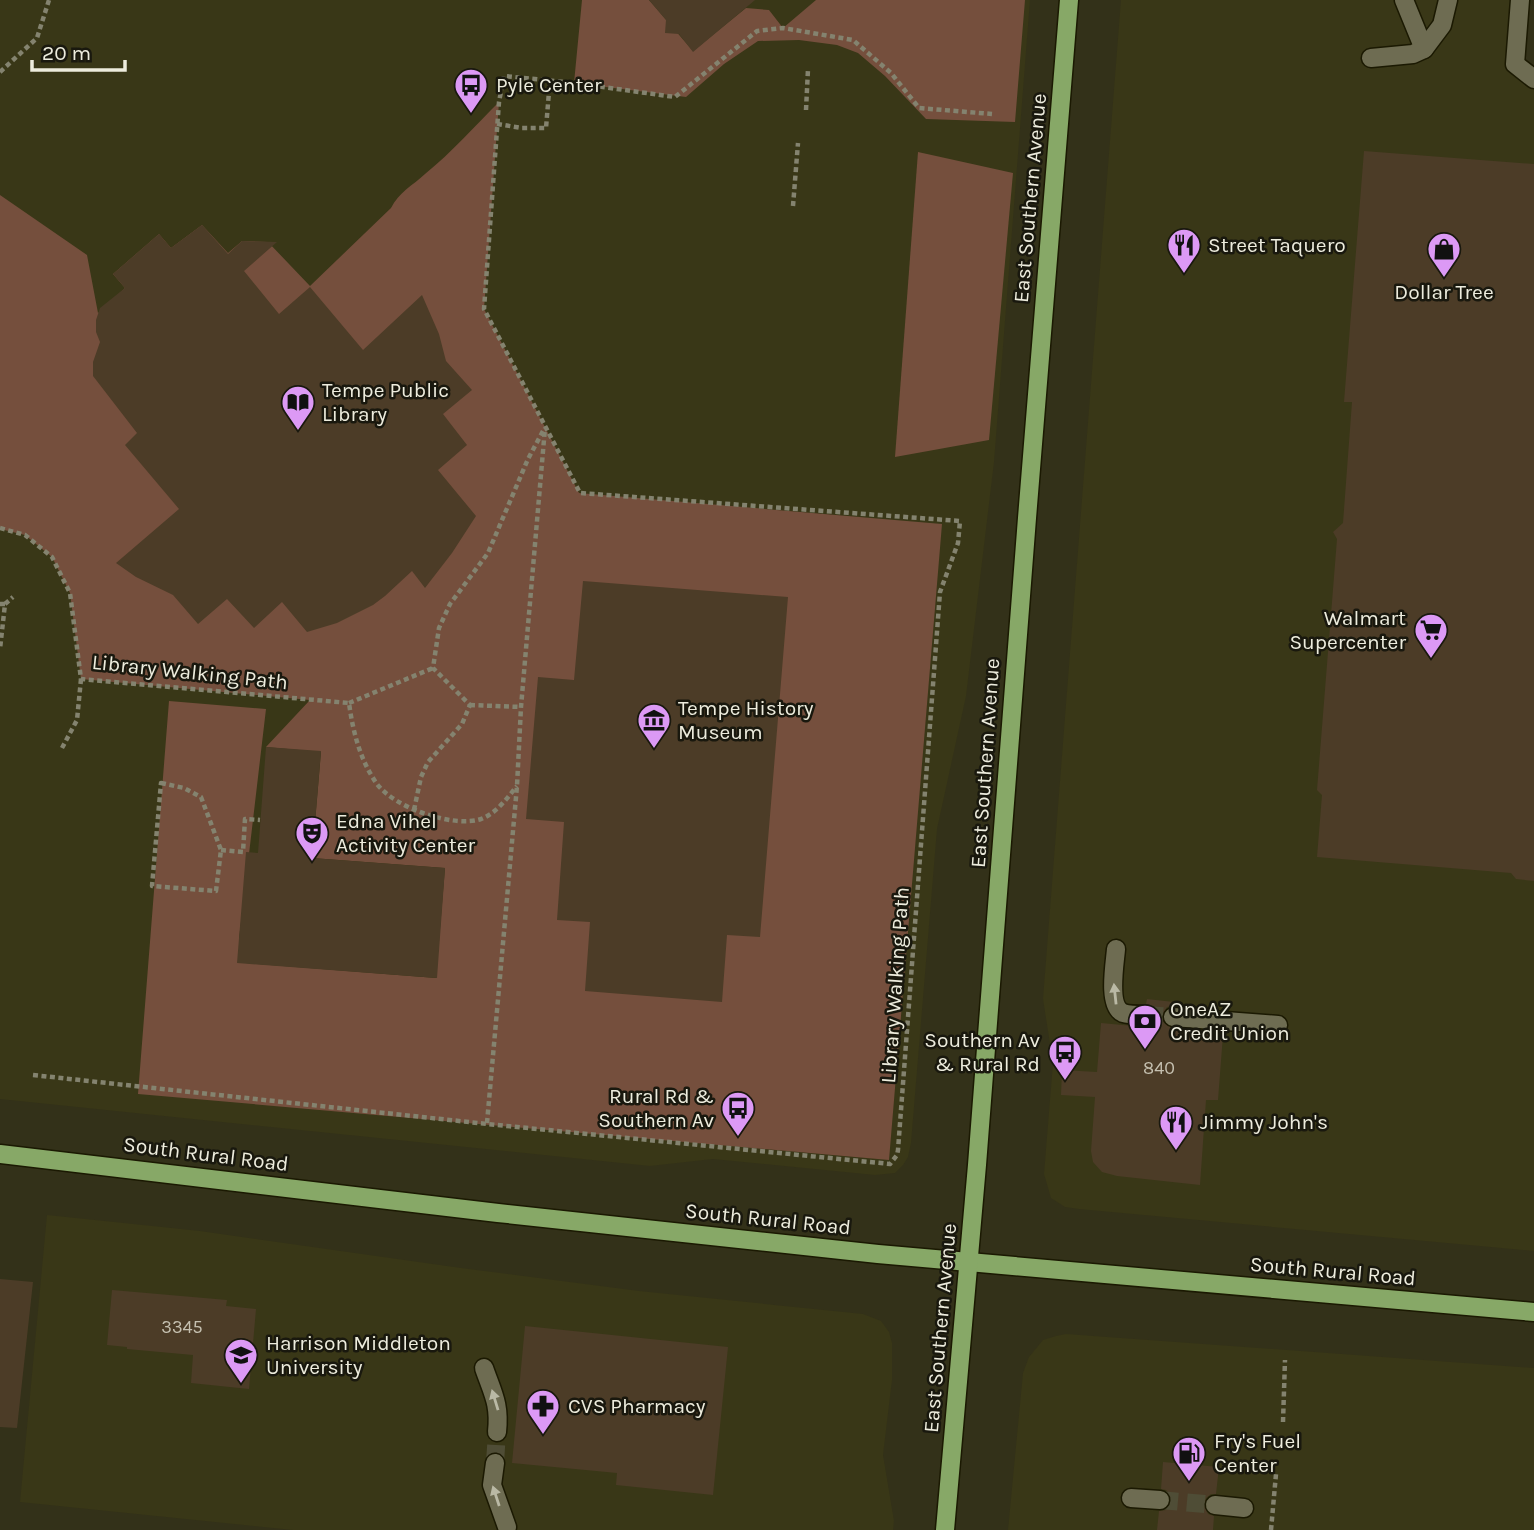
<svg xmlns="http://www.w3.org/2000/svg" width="1534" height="1530" viewBox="0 0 1534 1530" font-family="Karla,sans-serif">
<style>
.built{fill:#393717}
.green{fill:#754f3d}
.building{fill:#4c3c27}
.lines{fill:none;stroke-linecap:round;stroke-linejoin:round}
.minor-tunnel{stroke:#4f4d36;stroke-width:18;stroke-dasharray:18 9;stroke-linecap:butt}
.minor-casing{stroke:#1b1902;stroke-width:21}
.major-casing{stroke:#1b1902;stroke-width:21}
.path{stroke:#84836f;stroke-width:4.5;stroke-dasharray:5 3.5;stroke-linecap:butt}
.minor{stroke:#6e6c52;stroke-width:18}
.major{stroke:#87a867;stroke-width:18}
.oneway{fill:#bab9a5}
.labels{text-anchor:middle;stroke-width:5;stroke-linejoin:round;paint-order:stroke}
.number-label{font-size:18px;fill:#c5c0b0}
.poi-label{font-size:21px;fill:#edecdd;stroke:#19180e;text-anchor:start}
.street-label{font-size:21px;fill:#edecdd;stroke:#19180e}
</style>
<rect width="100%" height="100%" fill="#333119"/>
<g class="built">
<path d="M0,0H1030L994,462L966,696L937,829L911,1143L908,1157L903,1165L895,1173L875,1175L713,1159L650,1166L0,1099Z"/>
<path d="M1121,0H1520L1515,64L1534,79V1251L1079,1209L1065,1207L1051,1198L1044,1174L1053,1063L1043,999Z"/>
<path d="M47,1215L200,1231L461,1268L639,1291L863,1314L881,1321L889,1332L892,1343V1380L883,1455L894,1521L893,1530H293L20,1502Z"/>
<path d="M1066,1334L1534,1368V1530H1008L1023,1373L1029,1357L1043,1340L1056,1336Z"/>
</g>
<g class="green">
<path d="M582,0H649L693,51L746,8L769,10L783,28L816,0H1025L1015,122L926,119L885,76L858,53L837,45L799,40L758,41L724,64L686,97L574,83Z"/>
<path d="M499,102L484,309L579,493L942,524L889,1160L138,1094L169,701L266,709L239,939L246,963L436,978L445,868L312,858L321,752L266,747L310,700L81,679L70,593L52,557L25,535L0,529V195L87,255L98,313L125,288L113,274L159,234L171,248L202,225L228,253L242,241L268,242L310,286L391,208C399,192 412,186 425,174C451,153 476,125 499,102Z"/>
<path d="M918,152L1013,173L989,440L895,457Z"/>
</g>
<g class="building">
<path d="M649,0H755L693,52L679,34L665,33L666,20Z"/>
<path d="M1364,151L1534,164V881L1516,879L1511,873L1317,857L1322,795L1317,790L1337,539L1333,532L1343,523L1352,402H1344Z"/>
<path d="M202,225L228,254L242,241L277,242L244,271L279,314L310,287L363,350L422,295L439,334L446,361L472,390L443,414L467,445L438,470L476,516L452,553L425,588L412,571L385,596L373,605L337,623L307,632L282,602L254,628L227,599L198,624L173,595L136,577L116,563L179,509L125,445L137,433L93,376V362L100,342L96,332V320L100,308L125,288L113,274L159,234L171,248Z"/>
<path d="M583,581L788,597L760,937L727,935L722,1002L585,991L590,922L557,920L564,822L526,819L538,677L574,680Z"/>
<path d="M266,747L321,751L312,858L445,868L437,978L237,963L246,852L258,853Z"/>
<path d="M1147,999L1174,1002V1006L1167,1007L1162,1015L1163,1022L1172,1028L1171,1030L1223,1035L1218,1100H1206L1200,1185L1117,1176L1102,1172L1093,1162L1091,1151L1095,1097L1061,1095L1062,1070L1097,1072L1101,1023L1144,1027L1154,1021L1156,1016L1155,1010L1151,1006L1146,1004Z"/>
<path d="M0,1279L33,1282L17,1428L0,1427Z"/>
<path d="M112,1290L227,1300L226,1306L256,1309L249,1389L191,1383L193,1355L127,1349V1347L107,1345Z"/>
<path d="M525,1326L728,1347L713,1495L616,1485L617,1473L512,1463Z"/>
<path d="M1163,1462L1219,1467L1216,1494H1211L1206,1498L1204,1505L1208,1514L1214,1516L1213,1530H1157L1159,1511L1166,1510L1171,1501L1170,1494L1166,1490L1161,1489Z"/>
</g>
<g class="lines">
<g class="minor-tunnel">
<path d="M1145,1015L1173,1017"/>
<path d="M495,1463L497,1432"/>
<path d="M1160,1500L1215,1505"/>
</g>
<defs>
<g id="minor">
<path d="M1404,0L1424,49"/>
<path d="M1520,0L1515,64L1534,79"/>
<path d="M1371,58L1413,54L1424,49L1442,25L1448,0"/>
<path d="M1116,949C1115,963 1107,1006 1123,1013C1129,1015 1139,1015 1145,1015"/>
<path d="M1173,1017L1278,1025"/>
<path d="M484,1368C493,1394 500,1404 497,1432"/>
<path d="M495,1463L492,1485L507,1527"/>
<path d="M1131,1498L1160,1500"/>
<path d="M1215,1505L1244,1508"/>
</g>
<g id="major">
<path d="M0,1154L498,1213L878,1254L1534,1312"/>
<path d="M945,1530L977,1165L1027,518L1069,0"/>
</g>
</defs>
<use href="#minor" class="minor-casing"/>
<use href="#major" class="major-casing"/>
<g class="path">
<path d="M0,72L37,38L49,0"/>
<path d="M806,110L808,69"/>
<path d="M497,124L522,128H546L550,80"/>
<path d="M793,206L798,143"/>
<path d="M0,528L25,535L52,557L70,593L81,679L349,703C353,732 360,760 377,784C395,808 453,828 481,819C497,813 507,798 517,786"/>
<path d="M0,604H5L0,649"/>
<path d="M5,604L13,597"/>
<path d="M349,703L433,668"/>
<path d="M470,705L521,707"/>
<path d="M62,748L77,720L81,679"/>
<path d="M161,783L184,788L201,797L221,850L216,891L152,886Z"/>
<path d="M414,810L421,777L428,762L462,724L470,705L433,668L439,628L450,604L488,553L528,459L543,431"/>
<path d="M221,850L243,852L245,819L260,820"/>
<path d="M33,1075L487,1124L890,1164L897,1155L898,1150L940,592L958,543L960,521L580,493L484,309L499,102L504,76L574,83L675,97L757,31L783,28L853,40L891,73L919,108L992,114"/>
<path d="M487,1123L517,786L521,707L545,428"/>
<path d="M1283,1422L1285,1360"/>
<path d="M1271,1530L1276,1474"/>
</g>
<use href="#minor" class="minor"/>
<use href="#major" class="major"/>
</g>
<defs><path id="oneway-solid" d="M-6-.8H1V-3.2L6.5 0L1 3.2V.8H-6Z" transform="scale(1.75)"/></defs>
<g class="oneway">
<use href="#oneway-solid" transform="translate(1115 994) rotate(-96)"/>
<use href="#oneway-solid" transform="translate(495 1400) rotate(-107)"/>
<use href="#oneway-solid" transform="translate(496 1496) rotate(-108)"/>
</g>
<defs>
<symbol id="bus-pin" viewBox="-11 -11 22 30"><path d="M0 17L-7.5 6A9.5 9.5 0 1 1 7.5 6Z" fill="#dc99f5" stroke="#19180e"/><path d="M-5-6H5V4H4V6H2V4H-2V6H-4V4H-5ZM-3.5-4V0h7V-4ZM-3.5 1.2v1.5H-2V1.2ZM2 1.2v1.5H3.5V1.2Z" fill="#111"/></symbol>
<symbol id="restaurant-pin" viewBox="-11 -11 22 30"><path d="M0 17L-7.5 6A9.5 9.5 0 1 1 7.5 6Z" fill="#dc99f5" stroke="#19180e"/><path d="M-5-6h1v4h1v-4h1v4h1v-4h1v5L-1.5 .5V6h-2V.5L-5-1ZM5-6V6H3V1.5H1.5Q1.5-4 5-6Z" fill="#111"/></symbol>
<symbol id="shop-pin" viewBox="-11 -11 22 30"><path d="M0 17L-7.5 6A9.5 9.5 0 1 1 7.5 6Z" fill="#dc99f5" stroke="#19180e"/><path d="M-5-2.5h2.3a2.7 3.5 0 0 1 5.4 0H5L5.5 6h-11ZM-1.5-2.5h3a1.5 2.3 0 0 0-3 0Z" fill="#111"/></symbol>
<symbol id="library-pin" viewBox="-11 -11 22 30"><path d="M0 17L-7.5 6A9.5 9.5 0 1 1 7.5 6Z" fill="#dc99f5" stroke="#19180e"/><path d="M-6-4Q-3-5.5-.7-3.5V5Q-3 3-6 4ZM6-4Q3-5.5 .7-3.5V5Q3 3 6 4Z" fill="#111"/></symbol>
<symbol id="supermarket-pin" viewBox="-11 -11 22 30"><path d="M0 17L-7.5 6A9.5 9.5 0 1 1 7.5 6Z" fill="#dc99f5" stroke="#19180e"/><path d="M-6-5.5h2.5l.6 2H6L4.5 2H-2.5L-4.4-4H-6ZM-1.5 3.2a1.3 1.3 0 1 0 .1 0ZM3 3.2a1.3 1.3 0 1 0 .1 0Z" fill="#111"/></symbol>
<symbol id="museum-pin" viewBox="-11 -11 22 30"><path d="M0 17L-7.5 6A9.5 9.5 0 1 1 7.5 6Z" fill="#dc99f5" stroke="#19180e"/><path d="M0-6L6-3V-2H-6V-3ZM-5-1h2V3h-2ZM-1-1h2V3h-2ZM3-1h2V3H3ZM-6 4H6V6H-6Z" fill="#111"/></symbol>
<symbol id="theatre-pin" viewBox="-11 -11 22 30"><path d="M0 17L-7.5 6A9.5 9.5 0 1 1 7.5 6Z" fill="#dc99f5" stroke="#19180e"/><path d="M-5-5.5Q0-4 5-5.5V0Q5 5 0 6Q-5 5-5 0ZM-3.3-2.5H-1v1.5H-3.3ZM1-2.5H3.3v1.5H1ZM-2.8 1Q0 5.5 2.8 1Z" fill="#111"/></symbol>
<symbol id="bank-pin" viewBox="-11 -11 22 30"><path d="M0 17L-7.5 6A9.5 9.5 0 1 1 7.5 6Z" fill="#dc99f5" stroke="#19180e"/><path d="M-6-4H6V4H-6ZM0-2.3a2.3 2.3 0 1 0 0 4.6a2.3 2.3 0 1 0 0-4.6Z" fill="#111"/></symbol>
<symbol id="university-pin" viewBox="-11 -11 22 30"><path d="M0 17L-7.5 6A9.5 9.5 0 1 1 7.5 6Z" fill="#dc99f5" stroke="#19180e"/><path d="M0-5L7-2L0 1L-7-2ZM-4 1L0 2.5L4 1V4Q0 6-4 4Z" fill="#111"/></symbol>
<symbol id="pharmacy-pin" viewBox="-11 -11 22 30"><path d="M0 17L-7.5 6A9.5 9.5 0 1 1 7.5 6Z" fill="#dc99f5" stroke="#19180e"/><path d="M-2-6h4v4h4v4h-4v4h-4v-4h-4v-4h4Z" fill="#111"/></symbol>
<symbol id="fuel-pin" viewBox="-11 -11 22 30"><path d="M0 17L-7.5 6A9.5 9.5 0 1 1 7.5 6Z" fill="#dc99f5" stroke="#19180e"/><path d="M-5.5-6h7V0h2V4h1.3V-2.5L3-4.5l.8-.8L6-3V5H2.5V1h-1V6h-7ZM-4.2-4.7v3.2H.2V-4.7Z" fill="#111"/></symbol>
</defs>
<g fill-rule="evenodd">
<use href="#bus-pin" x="452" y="66" width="38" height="52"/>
<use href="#restaurant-pin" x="1165" y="226" width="38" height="52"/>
<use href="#shop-pin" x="1425" y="230" width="38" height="52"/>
<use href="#library-pin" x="279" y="383" width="38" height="52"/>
<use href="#supermarket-pin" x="1412" y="611" width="38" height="52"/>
<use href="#museum-pin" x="635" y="701" width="38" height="52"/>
<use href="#theatre-pin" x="293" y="814" width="38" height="52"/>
<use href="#bank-pin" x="1126" y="1002" width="38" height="52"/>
<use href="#bus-pin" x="1046" y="1033" width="38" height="52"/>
<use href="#bus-pin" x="719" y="1089" width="38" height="52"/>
<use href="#restaurant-pin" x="1157" y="1103" width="38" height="52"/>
<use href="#university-pin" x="222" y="1336" width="38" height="52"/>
<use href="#pharmacy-pin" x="524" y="1387" width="38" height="52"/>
<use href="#fuel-pin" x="1170" y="1434" width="38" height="52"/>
</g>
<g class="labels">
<g class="number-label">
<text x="1159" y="1074">840</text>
<text x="182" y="1333">3345</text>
</g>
<g class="poi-label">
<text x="496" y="92">Pyle Center</text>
<text x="1208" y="252">Street Taquero</text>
<text x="1444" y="299" text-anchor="middle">Dollar Tree</text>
<text x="322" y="397">Tempe Public<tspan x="322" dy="24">Library</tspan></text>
<text x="1406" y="625" text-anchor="end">Walmart<tspan x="1406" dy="24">Supercenter</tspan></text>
<text x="678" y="715">Tempe History<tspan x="678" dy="24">Museum</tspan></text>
<text x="336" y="828">Edna Vihel<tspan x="336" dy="24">Activity Center</tspan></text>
<text x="1170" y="1016">OneAZ<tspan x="1170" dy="24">Credit Union</tspan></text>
<text x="1040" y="1047" text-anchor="end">Southern Av<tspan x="1040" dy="24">&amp; Rural Rd</tspan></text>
<text x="714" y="1103" text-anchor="end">Rural Rd &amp;<tspan x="714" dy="24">Southern Av</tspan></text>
<text x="1200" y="1129">Jimmy John's</text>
<text x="266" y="1350">Harrison Middleton<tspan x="266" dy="24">University</tspan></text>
<text x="568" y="1413">CVS Pharmacy</text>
<text x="1214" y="1448">Fry's Fuel<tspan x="1214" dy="24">Center</tspan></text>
</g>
<g class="street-label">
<text transform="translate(1030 198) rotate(-85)" y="7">East Southern Avenue</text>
<text transform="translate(190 672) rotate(6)" y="7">Library Walking Path</text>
<text transform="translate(985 763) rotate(-86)" y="7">East Southern Avenue</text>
<text transform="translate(895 985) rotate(-86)" y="7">Library Walking Path</text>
<text transform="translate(206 1154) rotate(7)" y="7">South Rural Road</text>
<text transform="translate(768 1219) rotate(6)" y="7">South Rural Road</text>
<text transform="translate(1333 1271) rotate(5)" y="7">South Rural Road</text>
<text transform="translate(940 1328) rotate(-85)" y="7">East Southern Avenue</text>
</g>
</g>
<path d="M32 60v10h93v-10" fill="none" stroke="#edecdd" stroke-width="3.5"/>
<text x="42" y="60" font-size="21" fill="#edecdd" stroke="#19180e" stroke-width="5" paint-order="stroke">20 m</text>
</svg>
